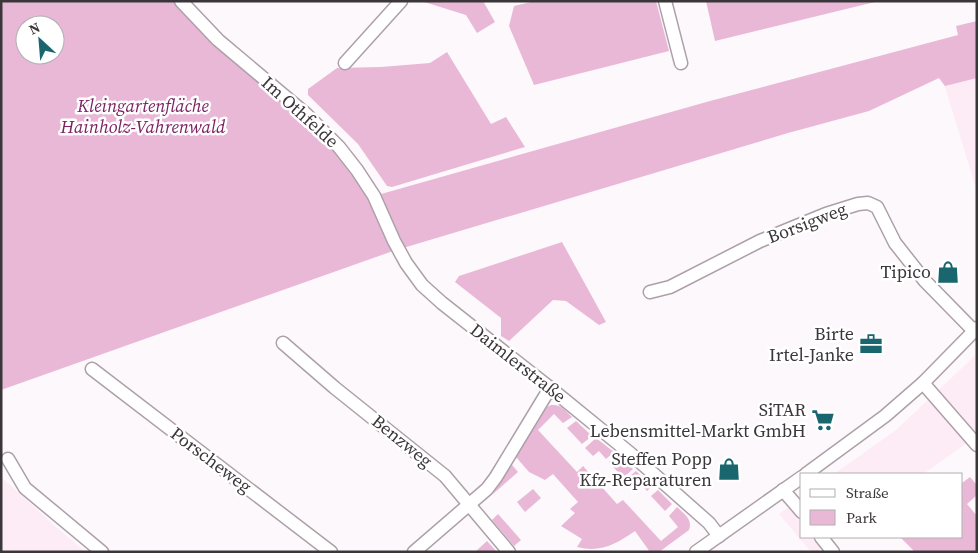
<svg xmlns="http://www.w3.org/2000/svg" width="978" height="553" viewBox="0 0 978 553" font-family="'Source Serif 4',serif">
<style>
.built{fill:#fdecf6}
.green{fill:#e9b8d7;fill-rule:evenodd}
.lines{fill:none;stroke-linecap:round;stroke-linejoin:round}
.minor-casing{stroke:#ada0a8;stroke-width:15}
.minor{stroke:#fff;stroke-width:12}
.labels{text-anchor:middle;stroke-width:5;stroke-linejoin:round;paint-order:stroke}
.park-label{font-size:18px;font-style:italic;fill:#7b2262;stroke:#fff}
.street-label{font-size:18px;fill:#3b3639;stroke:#fff}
.poi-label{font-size:18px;fill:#3b3639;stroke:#fff;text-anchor:end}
</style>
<rect width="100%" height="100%" fill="#fdf8fb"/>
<g class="built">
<path d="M977,57V191L945,87L939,78Z"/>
<path d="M977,354V455L967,443L923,474H834L896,430Z"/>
<path d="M1,477L57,528L86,552H1Z"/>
<path d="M802,498V537H837L816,552H811L779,514Z"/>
</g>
<g class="green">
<path d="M1,1H181L306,114L374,196L710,101L958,35L956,26L977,21V78L945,86L939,78L869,111L788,133L393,251L1,390ZM25,25H55V55H25Z"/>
<path d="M421,1H483L495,22L477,33L466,15Z"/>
<path d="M535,1H656L669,51L534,85L509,26L514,6Z"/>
<path d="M706,1H879L715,41Z"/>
<path d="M447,52L491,124L506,117L525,147L392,187L387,186L358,144L308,95V89L337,68L381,67L430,63Z"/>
<path d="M562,242L606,322L599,325L566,301L553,300L509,341L501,336V318L455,282L459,276Z"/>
<path d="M551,405C561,404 565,410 572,417L563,423L554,414L538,430L577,472L583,466L617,504L623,500L661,541L678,527L669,516L677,507C684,514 693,519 689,530L659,552H650L635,531C616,544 601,553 577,547L582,539L561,526L575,513L570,509L578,502L553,474L545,480L529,472L516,457L547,407Z"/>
<path d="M576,421L592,436L582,444L567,428Z"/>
<path d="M596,438L614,452L606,459L599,451L593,456L585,448Z"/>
<path d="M617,455L633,469L623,478L609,462Z"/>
<path d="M512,465L518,472L493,494L510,467Z"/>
<path d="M636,471L652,486L647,491L639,482L632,487L625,480Z"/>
<path d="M970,477L977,485V495L967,504L977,516V552H915L900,537H962V483Z"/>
<path d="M533,489L541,498L525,512L517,502Z"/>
<path d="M658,490L672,504L665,511L651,496Z"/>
<path d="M498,514L521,540L514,546L492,520Z"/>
<path d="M487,541L497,552H475Z"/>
</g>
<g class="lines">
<defs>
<g id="minor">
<path d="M181,1L218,40L306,114L339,147L357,170L374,196L394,241L406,263L422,285L442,303L550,388L631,454L709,523L719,536"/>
<path d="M665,1L681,63"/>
<path d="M345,63L401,1"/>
<path d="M650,292L670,287L760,241L826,214L858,204L868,203L877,207L895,243L925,281L974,331"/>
<path d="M283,343L335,388L445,476L509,552"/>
<path d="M92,369L331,552"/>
<path d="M923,383L977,445"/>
<path d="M8,459L25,488L102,552"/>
<path d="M806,474L885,416L923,383L977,328"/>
<path d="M783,490L802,512"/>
<path d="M821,537L833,552"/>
<path d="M414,552L487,489L496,477L550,388"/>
<path d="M696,552L802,477"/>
</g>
</defs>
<use href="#minor" class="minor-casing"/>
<use href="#minor" class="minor"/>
</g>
<defs>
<symbol id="shop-bare" viewBox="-9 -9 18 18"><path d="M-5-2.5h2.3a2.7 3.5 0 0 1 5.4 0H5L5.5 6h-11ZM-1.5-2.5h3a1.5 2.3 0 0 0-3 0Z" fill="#19666f" stroke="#fff" stroke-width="2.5" paint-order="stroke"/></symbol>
<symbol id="office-bare" viewBox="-9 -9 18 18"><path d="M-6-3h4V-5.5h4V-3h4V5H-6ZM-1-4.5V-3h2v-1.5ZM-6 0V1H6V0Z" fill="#19666f" stroke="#fff" stroke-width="2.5" paint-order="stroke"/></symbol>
<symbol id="supermarket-bare" viewBox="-9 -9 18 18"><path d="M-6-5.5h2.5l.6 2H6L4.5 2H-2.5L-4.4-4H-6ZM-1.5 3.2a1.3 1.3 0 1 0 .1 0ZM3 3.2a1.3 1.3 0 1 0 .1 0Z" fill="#19666f" stroke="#fff" stroke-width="2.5" paint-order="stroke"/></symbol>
</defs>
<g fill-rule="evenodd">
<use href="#shop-bare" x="932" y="256" width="32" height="32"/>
<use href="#office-bare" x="855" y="328" width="32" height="32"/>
<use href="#supermarket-bare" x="807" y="404" width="32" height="32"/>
<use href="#shop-bare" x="713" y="453" width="32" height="32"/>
</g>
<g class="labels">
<g class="park-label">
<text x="143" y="112">Kleingartenfläche<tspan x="143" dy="21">Hainholz-Vahrenwald</tspan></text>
</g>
<g class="street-label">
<text transform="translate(300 112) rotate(42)" y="6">Im Othfelde</text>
<text transform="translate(807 223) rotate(-21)" y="6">Borsigweg</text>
<text transform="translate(518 363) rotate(38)" y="6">Daimlerstraße</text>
<text transform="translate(402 441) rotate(39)" y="6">Benzweg</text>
<text transform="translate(211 460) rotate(37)" y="6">Porscheweg</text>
</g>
<g class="poi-label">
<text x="931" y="278">Tipico</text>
<text x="854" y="340">Birte<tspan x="854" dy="21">Irtel-Janke</tspan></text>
<text x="806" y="416">SiTAR<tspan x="806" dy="21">Lebensmittel-Markt GmbH</tspan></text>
<text x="712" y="465">Steffen Popp<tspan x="712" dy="21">Kfz-Reparaturen</tspan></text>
</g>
</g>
<rect width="978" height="553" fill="none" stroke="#3b3639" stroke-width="5"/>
<rect x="800" y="473" width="162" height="65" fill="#ffffff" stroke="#b1afb0"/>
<rect x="810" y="489" width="25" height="8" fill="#ffffff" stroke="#b1afb0"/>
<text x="846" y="498" font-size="15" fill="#3b3639">Straße</text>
<rect x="810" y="510" width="25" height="15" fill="#e9b8d7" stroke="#b1afb0"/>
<text x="846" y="523" font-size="15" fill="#3b3639">Park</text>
<g transform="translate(40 40) rotate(334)"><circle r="24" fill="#ffffff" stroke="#b1afb0"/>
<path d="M0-4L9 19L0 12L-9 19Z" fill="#19666f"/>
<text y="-8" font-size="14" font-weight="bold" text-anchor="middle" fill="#3b3639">N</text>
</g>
</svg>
